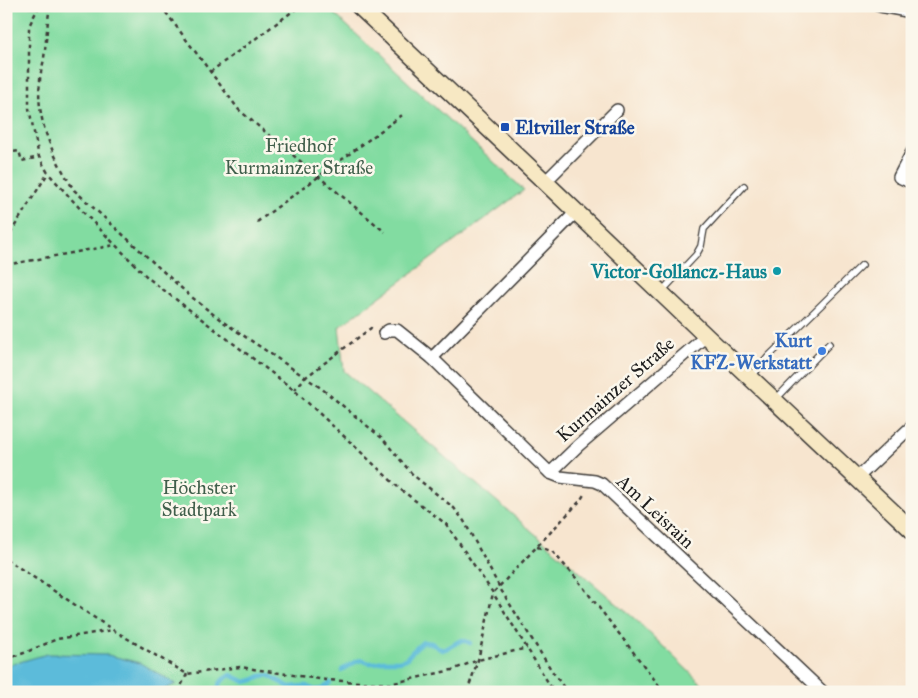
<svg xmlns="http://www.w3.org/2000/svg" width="918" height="698" viewBox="0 0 918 698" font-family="'IM FELL Great Primer',serif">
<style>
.green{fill:#82dca1;stroke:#4f7c5e}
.water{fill:#5bbbda;stroke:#3c6c7b}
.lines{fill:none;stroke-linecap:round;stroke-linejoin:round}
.stream{stroke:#5bbbda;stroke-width:4.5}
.lane-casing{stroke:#3d3a37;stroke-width:8}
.street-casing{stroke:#3d3a37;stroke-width:14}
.secondary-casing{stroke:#3d3a37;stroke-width:19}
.path{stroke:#3d3a37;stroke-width:2.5;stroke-dasharray:4 4;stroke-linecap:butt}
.lane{stroke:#fff;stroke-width:5.5}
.street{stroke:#fff;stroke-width:11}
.secondary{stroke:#f7e8c3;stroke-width:16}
.transit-dot{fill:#1a4fb4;stroke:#fbf7ec;stroke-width:2}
.culture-dot{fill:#0f9aa8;stroke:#fbf7ec;stroke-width:2}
.shop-dot{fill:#3f7fe0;stroke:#fbf7ec;stroke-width:2}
.labels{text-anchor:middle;stroke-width:5;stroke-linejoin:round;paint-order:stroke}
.transit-label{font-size:19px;font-weight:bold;fill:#164399;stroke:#fbf7ec;text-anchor:start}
.park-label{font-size:19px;fill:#405f4b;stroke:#fbf7ec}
.culture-label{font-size:19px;font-weight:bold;fill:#0d838f;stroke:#fbf7ec;text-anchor:end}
.shop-label{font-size:19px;font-weight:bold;fill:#366cbe;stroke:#fbf7ec;text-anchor:end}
.street-label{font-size:19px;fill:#1c1c1c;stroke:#fbf7ec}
</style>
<rect width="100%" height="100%" fill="#fbf7ec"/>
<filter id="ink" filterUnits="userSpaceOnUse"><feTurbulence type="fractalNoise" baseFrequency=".02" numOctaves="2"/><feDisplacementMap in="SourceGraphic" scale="10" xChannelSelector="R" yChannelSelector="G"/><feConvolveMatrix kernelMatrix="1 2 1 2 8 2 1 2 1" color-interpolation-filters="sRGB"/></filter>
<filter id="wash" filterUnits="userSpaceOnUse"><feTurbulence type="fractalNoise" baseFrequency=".0096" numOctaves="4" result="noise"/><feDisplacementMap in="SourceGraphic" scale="20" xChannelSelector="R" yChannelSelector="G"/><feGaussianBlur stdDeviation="1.12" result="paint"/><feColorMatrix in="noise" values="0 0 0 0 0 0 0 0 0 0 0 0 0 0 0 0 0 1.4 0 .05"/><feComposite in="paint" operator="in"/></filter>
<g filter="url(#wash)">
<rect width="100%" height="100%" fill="#f7e5cf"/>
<path class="green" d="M6,6H326L524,190L339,327L344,371L636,620L710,692H6Z"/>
<path class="water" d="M47,654L108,655L140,663L176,684L159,692H6V666Z"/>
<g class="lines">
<g class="stream">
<path d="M342,670L357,661L363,660L368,663H375L383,661H399L406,659L412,652L423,642L431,643L442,650C453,647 453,643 463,640L470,643"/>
<path d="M205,692L208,691L212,692"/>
<path d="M214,692L218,689C220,681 224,678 231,675L245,682L253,680L261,676L268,675L289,687L306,686L315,690L323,689L330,683"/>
</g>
</g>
</g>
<g filter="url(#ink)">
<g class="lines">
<defs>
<g id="lane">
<path d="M662,291L696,255L701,246L704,229L744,186"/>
<path d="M752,376L769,356L862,265"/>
<path d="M775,400L829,344"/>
</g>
<g id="street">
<path d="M880,6L912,12"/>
<path d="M912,152L899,177L912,183"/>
<path d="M545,182L617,110"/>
<path d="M384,333L389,330H397L432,358L550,473L560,477L595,481L602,484L823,692"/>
<path d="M432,358L576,212"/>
<path d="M550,473L579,445L706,336"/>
<path d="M857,478L912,426"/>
</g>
<path id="secondary" d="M359,6L545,182L706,336L912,530"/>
</defs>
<use href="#lane" class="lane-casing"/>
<use href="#street" class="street-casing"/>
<use href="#secondary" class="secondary-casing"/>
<g class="path">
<path d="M39,6L29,26V108L39,157L48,173L84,213L148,278L294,390L348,440L400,489L446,524L493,593L554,692"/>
<path d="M48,6L49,12C47,27 46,43 44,58C43,66 40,73 40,81C35,120 54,158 74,190L189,295L222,321L321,388L382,438L413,475L454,508L464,521L501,590L552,671L567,692"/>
<path d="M161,6L239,110L385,232"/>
<path d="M210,72L300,6"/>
<path d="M6,153L19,151L22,161L39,157"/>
<path d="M257,222L405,113"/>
<path d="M6,240L48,173"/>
<path d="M6,265L115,245"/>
<path d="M294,390L306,377L371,328L373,329"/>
<path d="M537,547L552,551L576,578L661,688L666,692"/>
<path d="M6,559L113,630L187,674L240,667L326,680L389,684L452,670L478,660L527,648"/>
<path d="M6,659L24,653L57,639L113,630"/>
<path d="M178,692L187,674"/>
<path d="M467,692L478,660L493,593L580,501L585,493"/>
</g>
<use href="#lane" class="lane"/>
<use href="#street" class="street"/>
<use href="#secondary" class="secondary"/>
</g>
</g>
<rect class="transit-dot" x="500" y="122" width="10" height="10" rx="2.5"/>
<circle class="culture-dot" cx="777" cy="271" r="5"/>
<circle class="shop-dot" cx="822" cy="351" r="5"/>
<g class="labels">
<g class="transit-label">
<text x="515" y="134">Eltviller Straße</text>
</g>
<g class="park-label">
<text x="299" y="152">Friedhof<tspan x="299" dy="22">Kurmainzer Straße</tspan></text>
<text x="199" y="494">Höchster<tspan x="199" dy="22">Stadtpark</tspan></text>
</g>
<g class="culture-label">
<text x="767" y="278">Victor-Gollancz-Haus</text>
</g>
<g class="shop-label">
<text x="812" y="347">Kurt<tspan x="812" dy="22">KFZ-Werkstatt</tspan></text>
</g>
<g class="street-label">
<text transform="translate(615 389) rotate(-41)" y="7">Kurmainzer Straße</text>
<text transform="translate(656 511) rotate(43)" y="7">Am Leisrain</text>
</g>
</g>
<rect width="918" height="698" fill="none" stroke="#fbf7ec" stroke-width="25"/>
</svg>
